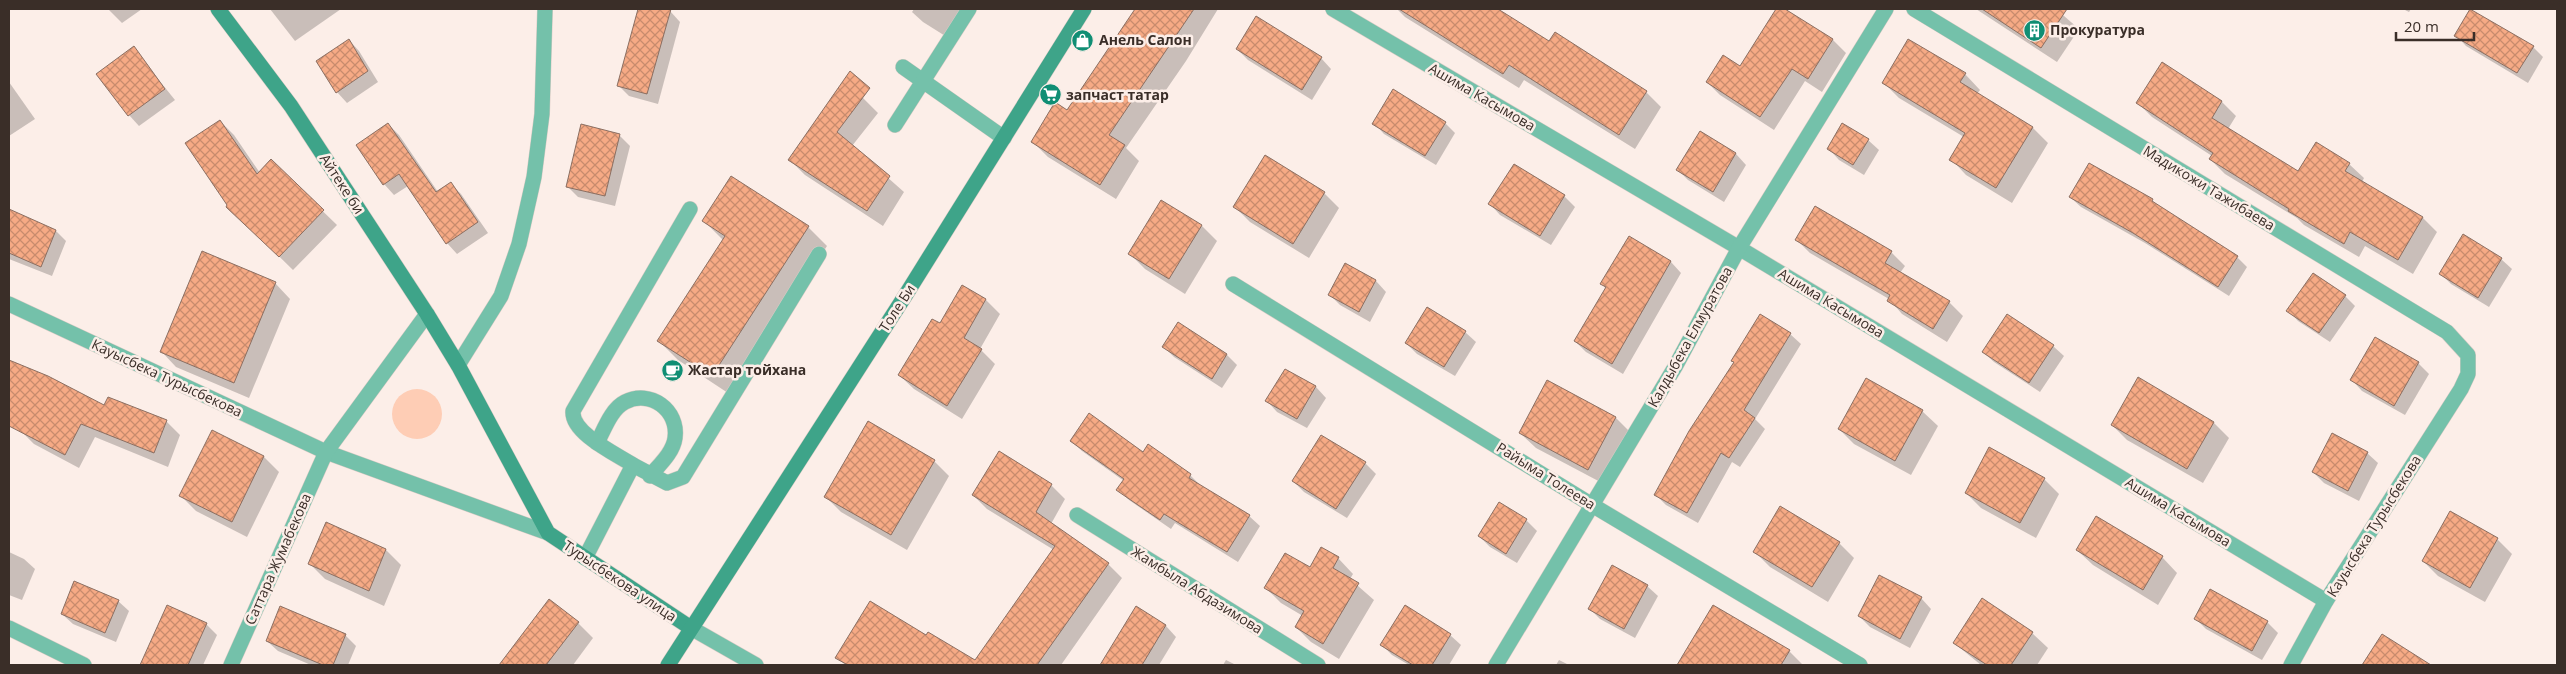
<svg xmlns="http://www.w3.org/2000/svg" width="2566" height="674" viewBox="0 0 2566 674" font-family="'Open Sans',sans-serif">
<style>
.grass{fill:#fecdb5}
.shadow{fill:#0003}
.building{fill:url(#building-cross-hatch);stroke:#8b6f62}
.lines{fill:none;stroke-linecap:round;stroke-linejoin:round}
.street-casing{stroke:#d9cbc5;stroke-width:16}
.secondary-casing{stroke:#d9cbc5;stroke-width:16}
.street{stroke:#74c1aa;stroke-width:15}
.secondary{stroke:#3ea489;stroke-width:15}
.labels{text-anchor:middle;stroke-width:5;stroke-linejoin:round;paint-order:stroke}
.poi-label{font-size:14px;font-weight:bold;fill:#3a2e28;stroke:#fceee8;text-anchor:start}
.street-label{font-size:14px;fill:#3a2e28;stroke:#fceee8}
</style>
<defs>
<pattern id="building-cross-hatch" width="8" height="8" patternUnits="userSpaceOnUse" patternTransform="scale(1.25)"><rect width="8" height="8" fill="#f6aa85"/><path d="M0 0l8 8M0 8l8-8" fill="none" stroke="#c88b6d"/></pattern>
</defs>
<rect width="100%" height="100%" fill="#fceee8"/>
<circle class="grass" cx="417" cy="414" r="25"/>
<g class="shadow">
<path d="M108,9H142L122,23Z"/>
<path d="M270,9H341L295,41Z"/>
<path d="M639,9L670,11L680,22L658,104L629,96L618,85Z"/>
<path d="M914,9H970L950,39L923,22L912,12Z"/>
<path d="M1137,9H1218L1186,61L1126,148L1139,161L1116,199L1048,157L1033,142L1068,111Z"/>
<path d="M1397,9H1496L1550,43L1646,92L1661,107L1635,149L1524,80L1519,88L1405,17Z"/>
<path d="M1778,9H1783L1833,40L1846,53L1822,92L1805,81L1774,130L1720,95L1707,82L1741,68Z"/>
<path d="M1976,9H2056L2079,29L2057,62Z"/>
<path d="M2403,9H2411L2409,12Z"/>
<path d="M2456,35L2533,47L2543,57L2528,83L2466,46Z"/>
<path d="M349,40L359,51L378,82L347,103L337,92L318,61Z"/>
<path d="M133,48L175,100L139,126L129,115Z"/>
<path d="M1237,49L1321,58L1331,69L1312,100L1248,60Z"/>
<path d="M2163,64L2222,102L2236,116L2228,129L2299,173L2349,164L2364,178L2362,182L2423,218L2437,232L2413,274L2365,246L2359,257L2304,225L2297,218L2225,174L2210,159L2212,156L2152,117L2138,103Z"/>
<path d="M1965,74L1980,90L1977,94L2033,128L2048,143L2012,203L1966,175L1951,159L1964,137L1899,98L1884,83Z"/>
<path d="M9,82L35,119L9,136Z"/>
<path d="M841,86L863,98L878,113L852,146L904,192L883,226L805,175L790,160Z"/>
<path d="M220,121L234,135L260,173L271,161L337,225L293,270L242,220Z"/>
<path d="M1374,123H1445L1455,133L1436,165L1384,134Z"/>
<path d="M388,124L399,135L438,192L451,184L461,194L488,233L457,254L447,243L408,186L394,195L384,184Z"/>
<path d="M1700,133L1736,154L1746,165L1724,202L1688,180L1678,170Z"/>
<path d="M619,135L630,146L615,206L578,197L567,186Z"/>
<path d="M1868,140L1879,150L1864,175L1839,160L1829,149Z"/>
<path d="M2090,164L2152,200L2159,208L2237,257L2247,267L2229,296L2145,243L2081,207L2070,197Z"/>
<path d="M1324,193L1339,208L1309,258L1250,222L1234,206Z"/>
<path d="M1564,196L1575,207L1551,245L1500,215L1490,204Z"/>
<path d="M1162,201L1202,226L1217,241L1185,294L1145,269L1130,254Z"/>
<path d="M10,211L56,231L66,241L52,276L9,259Z"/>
<path d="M704,221L808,227L827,246L731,395L678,360L659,341L723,240Z"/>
<path d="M1629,238L1671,262L1681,273L1623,374L1586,352L1575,341L1606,289L1602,284Z"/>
<path d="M1796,239L1891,252L1905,266L1900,273L1949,302L1963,316L1947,342L1902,314L1889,299L1810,253Z"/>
<path d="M2501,259L2512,269L2489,307L2451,284L2441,274Z"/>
<path d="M1345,264L1376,281L1386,292L1370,322L1340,305L1329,294Z"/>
<path d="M275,283L290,299L249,398L176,367L161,351Z"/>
<path d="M963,286L986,300L1000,314L980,349L995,364L962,419L914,389L899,375L940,325Z"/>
<path d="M2345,296L2355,306L2330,342L2298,321L2288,310Z"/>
<path d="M1465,332L1476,342L1455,376L1417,354L1406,343Z"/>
<path d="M1790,334L1801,344L1755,419L1765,429L1740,467L1732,462L1698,523L1666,505L1655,494Z"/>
<path d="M2375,338L2418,363L2429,374L2405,415L2362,391L2352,380Z"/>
<path d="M2053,346L2064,356L2040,392L1994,362L1983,352Z"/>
<path d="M1164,347L1227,355L1237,365L1222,388L1174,357Z"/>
<path d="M9,361L47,377L105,407L166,421L180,435L168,467L95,437L79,468L34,444L20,430L23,424L9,418Z"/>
<path d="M1285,370L1316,387L1326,398L1307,428L1277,412L1267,401Z"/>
<path d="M2138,379L2214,423L2229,438L2203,483L2127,440L2112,425Z"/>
<path d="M1547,382L1616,418L1631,433L1604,484L1536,448L1520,433Z"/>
<path d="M1922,411L1938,426L1911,475L1854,444L1839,429Z"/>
<path d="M1322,437L1365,463L1376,474L1347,518L1304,492L1293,481Z"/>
<path d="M1071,441L1143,453L1190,475L1201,486L1249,516L1260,526L1238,562L1175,523L1171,529L1129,500L1118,489L1124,481L1082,451Z"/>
<path d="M999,453L1051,485L1065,499L1051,524L1108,564L1122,578L1061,665H845L837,657L927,637L975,662L1054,550L987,509L973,495Z"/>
<path d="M2367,453L2378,463L2359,501L2324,483L2313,472Z"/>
<path d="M264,457L279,472L247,537L196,511L181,496Z"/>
<path d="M934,461L949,476L907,550L841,512L826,497Z"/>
<path d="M2044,479L2059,494L2036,538L1981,508L1966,493Z"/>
<path d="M1499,503L1526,520L1537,531L1517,563L1490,547L1479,536Z"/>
<path d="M327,523L386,550L401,565L384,606L325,579L310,564Z"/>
<path d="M2497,539L2512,554L2485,602L2438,576L2423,561Z"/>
<path d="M1839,543L1854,558L1828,602L1770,567L1755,552Z"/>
<path d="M2077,550L2162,557L2177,573L2158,605L2093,565Z"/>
<path d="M9,552L24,559L35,569L22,600L9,595Z"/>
<path d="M1338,558L1353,574L1350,579L1374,600L1339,659L1311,642L1296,627L1303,616L1281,603L1266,588Z"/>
<path d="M1647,586L1658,596L1635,638L1600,619L1590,609Z"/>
<path d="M1921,598L1931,609L1910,648L1870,627L1859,616Z"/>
<path d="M1982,600L2032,633L2048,648L2037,665H1981L1954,643Z"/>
<path d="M118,601L129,611L116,642L73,624L62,614Z"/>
<path d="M549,601L578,623L593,638L573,665H500Z"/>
<path d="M1713,607L1789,651L1803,665H1679Z"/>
<path d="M1136,608L1166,626L1176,637L1159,665H1101Z"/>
<path d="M2196,619L2267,622L2278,633L2262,660L2206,629Z"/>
<path d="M206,624L217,635L203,665L142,664Z"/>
<path d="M345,635L356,646L348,665H311L278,651L267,641Z"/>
<path d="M1450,635L1461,645L1449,665H1409L1392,655L1382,645Z"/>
<path d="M2382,635L2429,665H2363Z"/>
<path d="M1226,660L1236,665H1223Z"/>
<path d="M1559,660L1569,665H1556Z"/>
</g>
<g class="building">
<path d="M638,9H671L647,94L617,86Z"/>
<path d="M1135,9H1194L1109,135L1125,145L1100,185L1031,142L1055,102L1067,110Z"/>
<path d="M1399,9H1498L1549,41L1555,32L1647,91L1619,135L1509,65L1503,74Z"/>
<path d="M1776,9H1785L1833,39L1808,79L1792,69L1760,117L1706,82L1723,55L1740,66Z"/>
<path d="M1982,9H2067L2041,48Z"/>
<path d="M2470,9L2534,46L2517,73L2454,36Z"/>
<path d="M1256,16L1322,57L1302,90L1236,49Z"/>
<path d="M349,39L368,71L336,93L316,61Z"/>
<path d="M1908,39L1966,73L1960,82L2033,127L1996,188L1949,160L1965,133L1882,83Z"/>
<path d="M134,46L165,89L128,116L96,74Z"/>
<path d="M2162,62L2222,101L2212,118L2298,171L2316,142L2350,163L2345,171L2423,217L2398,260L2350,232L2344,244L2288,211L2289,209L2209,159L2213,153L2136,103Z"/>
<path d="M850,71L870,88L837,132L890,176L867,211L788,160Z"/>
<path d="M1393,89L1446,122L1425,156L1372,124Z"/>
<path d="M220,120L257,174L271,159L324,210L279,257L226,207L227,205L185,143Z"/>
<path d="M388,123L436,192L451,182L478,222L446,244L399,174L383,185L356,145Z"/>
<path d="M1842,123L1869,139L1853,165L1827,149Z"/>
<path d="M581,124L620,134L605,196L566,187Z"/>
<path d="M1700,131L1736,153L1713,192L1676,170Z"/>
<path d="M1265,155L1325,192L1293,244L1233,207Z"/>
<path d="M2089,163L2153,199L2152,201L2238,256L2218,287L2133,233L2069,197Z"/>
<path d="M1514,164L1565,195L1540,236L1488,204Z"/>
<path d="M731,176L809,226L712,376L657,341L725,236L702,221Z"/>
<path d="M1161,200L1202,225L1169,279L1128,254Z"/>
<path d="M1815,206L1892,251L1885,263L1950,301L1933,329L1887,301L1890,295L1795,240Z"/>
<path d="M9,209L56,230L41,267L9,253Z"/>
<path d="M2463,234L2502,258L2478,298L2439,274Z"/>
<path d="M1629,236L1671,261L1612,364L1574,341L1606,287L1600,284Z"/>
<path d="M202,251L276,282L234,383L160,352Z"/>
<path d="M1345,263L1376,280L1359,312L1328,295Z"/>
<path d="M2313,273L2346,295L2319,333L2286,311Z"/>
<path d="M962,285L986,299L964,338L982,349L947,406L898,375L932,319L940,323Z"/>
<path d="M1427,307L1466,331L1444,367L1405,343Z"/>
<path d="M1760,314L1791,333L1744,410L1755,418L1729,458L1721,453L1687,513L1654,495L1689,431L1734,362L1731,361Z"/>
<path d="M2007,314L2054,345L2029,383L1982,352Z"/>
<path d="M1178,322L1227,354L1212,379L1162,347Z"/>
<path d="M2375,337L2419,362L2394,406L2350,380Z"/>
<path d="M9,360L48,376L104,405L108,397L167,420L154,453L81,424L65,455L9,426Z"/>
<path d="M1285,369L1316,386L1297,419L1265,401Z"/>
<path d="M2138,377L2214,422L2187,469L2111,425Z"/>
<path d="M1866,378L1923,410L1895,461L1838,429Z"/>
<path d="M1547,380L1616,417L1588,470L1519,433Z"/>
<path d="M1089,413L1143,452L1148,444L1191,474L1189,478L1250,515L1227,552L1164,514L1160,520L1116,490L1124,479L1070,441Z"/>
<path d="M868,421L935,460L891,535L824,497Z"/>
<path d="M212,430L264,456L232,522L179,496Z"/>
<path d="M2332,433L2368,452L2348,491L2312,472Z"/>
<path d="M1321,435L1366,462L1336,509L1292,481Z"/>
<path d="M1989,447L2045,478L2020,523L1965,493Z"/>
<path d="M999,451L1052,484L1036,512L1109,563L1037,665H848L835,658L870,601L926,635L928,632L975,660L1055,546L972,495Z"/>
<path d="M1499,502L1527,519L1506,554L1478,536Z"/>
<path d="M1780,506L1840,542L1812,587L1753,552Z"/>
<path d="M2450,511L2498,538L2470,588L2422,561Z"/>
<path d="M2096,516L2163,556L2143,590L2076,550Z"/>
<path d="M326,522L386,549L369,591L308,564Z"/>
<path d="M1321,547L1339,557L1333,568L1359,583L1323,644L1295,627L1304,611L1264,588L1285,553L1310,567Z"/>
<path d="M1612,565L1648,585L1624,629L1588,609Z"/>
<path d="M1879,575L1922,597L1900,639L1858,616Z"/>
<path d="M74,581L119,600L105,633L61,614Z"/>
<path d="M2210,589L2268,621L2252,651L2194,619Z"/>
<path d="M1982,598L2033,632L2011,665H1987L1953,643Z"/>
<path d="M549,599L579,622L546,665H499Z"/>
<path d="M167,605L207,623L188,665H140Z"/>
<path d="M1405,605L1451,634L1432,665H1413L1380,645Z"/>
<path d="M1713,605L1790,650L1781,665H1677Z"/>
<path d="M280,606L346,634L333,665H323L266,641Z"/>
<path d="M1136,606L1166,625L1142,665H1100Z"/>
<path d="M2382,634L2431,665H2362Z"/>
</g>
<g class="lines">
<defs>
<g id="street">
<path d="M1333,9L1739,248L2326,601"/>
<path d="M1914,9L2447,332L2468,355V374L2461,389L2326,601L2291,665"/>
<path d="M903,67L1004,138"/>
<path d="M895,125L969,9"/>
<path d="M1233,284L1592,505L1860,665"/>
<path d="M9,304L326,452L548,533"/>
<path d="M458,365L501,296L519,244L534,177L542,114L545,9"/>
<path d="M597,443C604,430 611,409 625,402C650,389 679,410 675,438C673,453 659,465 650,476"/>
<path d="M633,465L667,483L683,477L819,254"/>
<path d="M1077,515L1318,665"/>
<path d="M585,558L633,465C616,454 571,433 573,411L690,209"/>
<path d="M9,628L84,665"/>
<path d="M691,628L756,665"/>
<path d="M231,665L326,452L427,314"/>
<path d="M1496,665L1675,367L1739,248L1886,9"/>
</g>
<g id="secondary">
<path d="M218,9L291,106L427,314L458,365L548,533L691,628"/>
<path d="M668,665L905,296L1084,9"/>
</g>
</defs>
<use href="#street" class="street-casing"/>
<use href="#secondary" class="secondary-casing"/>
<use href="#street" class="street"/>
<use href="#secondary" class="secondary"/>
</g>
<defs>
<symbol id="building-disc" viewBox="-11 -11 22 22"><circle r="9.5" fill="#108e74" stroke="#fceee8"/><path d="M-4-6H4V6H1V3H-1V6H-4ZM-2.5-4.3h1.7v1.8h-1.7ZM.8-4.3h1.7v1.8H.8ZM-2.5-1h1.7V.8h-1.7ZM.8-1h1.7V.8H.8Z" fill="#fff"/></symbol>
<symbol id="shop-disc" viewBox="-11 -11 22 22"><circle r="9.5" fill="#108e74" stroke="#fceee8"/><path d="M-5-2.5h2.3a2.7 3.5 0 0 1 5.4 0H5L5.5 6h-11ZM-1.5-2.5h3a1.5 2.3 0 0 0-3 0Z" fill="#fff"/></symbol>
<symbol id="supermarket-disc" viewBox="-11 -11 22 22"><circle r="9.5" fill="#108e74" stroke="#fceee8"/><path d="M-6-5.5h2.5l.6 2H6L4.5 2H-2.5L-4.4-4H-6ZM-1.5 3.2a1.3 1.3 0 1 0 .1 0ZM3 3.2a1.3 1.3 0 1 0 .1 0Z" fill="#fff"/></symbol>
<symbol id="cafe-disc" viewBox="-11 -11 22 22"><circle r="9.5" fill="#108e74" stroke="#fceee8"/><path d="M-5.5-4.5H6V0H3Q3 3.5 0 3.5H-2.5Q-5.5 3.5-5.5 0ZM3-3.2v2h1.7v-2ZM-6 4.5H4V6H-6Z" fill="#fff"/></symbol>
</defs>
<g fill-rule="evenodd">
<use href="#building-disc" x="2022" y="18" width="25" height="25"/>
<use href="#shop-disc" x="1070" y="28" width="25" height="25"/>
<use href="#supermarket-disc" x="1038" y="82" width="25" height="25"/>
<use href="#cafe-disc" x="660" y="358" width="25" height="25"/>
</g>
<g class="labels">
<g class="poi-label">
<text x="2050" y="35">Прокуратура</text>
<text x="1099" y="45">Анель Салон</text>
<text x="1066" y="100">запчаст татар</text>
<text x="688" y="375">Жастар тойхана</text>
</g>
<g class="street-label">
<text transform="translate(1482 97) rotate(30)" y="5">Ашима Касымова</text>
<text transform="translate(342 184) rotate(57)" y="5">Айтеке би</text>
<text transform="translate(2209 188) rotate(31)" y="5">Мадикожи Тажибаева</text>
<text transform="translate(1831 303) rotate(31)" y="5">Ашима Касымова</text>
<text transform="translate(897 308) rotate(-57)" y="5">Толе Би</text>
<text transform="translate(1690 337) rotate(-61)" y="5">Калдыбека Елмуратова</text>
<text transform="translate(167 378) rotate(25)" y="5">Кауысбека Турысбекова</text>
<text transform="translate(1546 476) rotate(32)" y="5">Райыма Толеева</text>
<text transform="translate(2178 512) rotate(31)" y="5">Ашима Касымова</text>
<text transform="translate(2374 526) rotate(-58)" y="5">Кауысбека Турысбекова</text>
<text transform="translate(278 559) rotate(-66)" y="5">Саттара Жумабекова</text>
<text transform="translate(620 581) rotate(34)" y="5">Турысбекова улица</text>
<text transform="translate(1197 590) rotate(32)" y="5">Жамбыла Абдазимова</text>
</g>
</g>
<rect width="2566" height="674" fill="none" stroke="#3a2e28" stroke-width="20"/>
<path d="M2396 32v8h78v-8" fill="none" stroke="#3a2e28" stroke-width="2.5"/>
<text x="2404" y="32" font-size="15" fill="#3a2e28" stroke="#fceee8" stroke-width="4" paint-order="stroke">20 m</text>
</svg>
